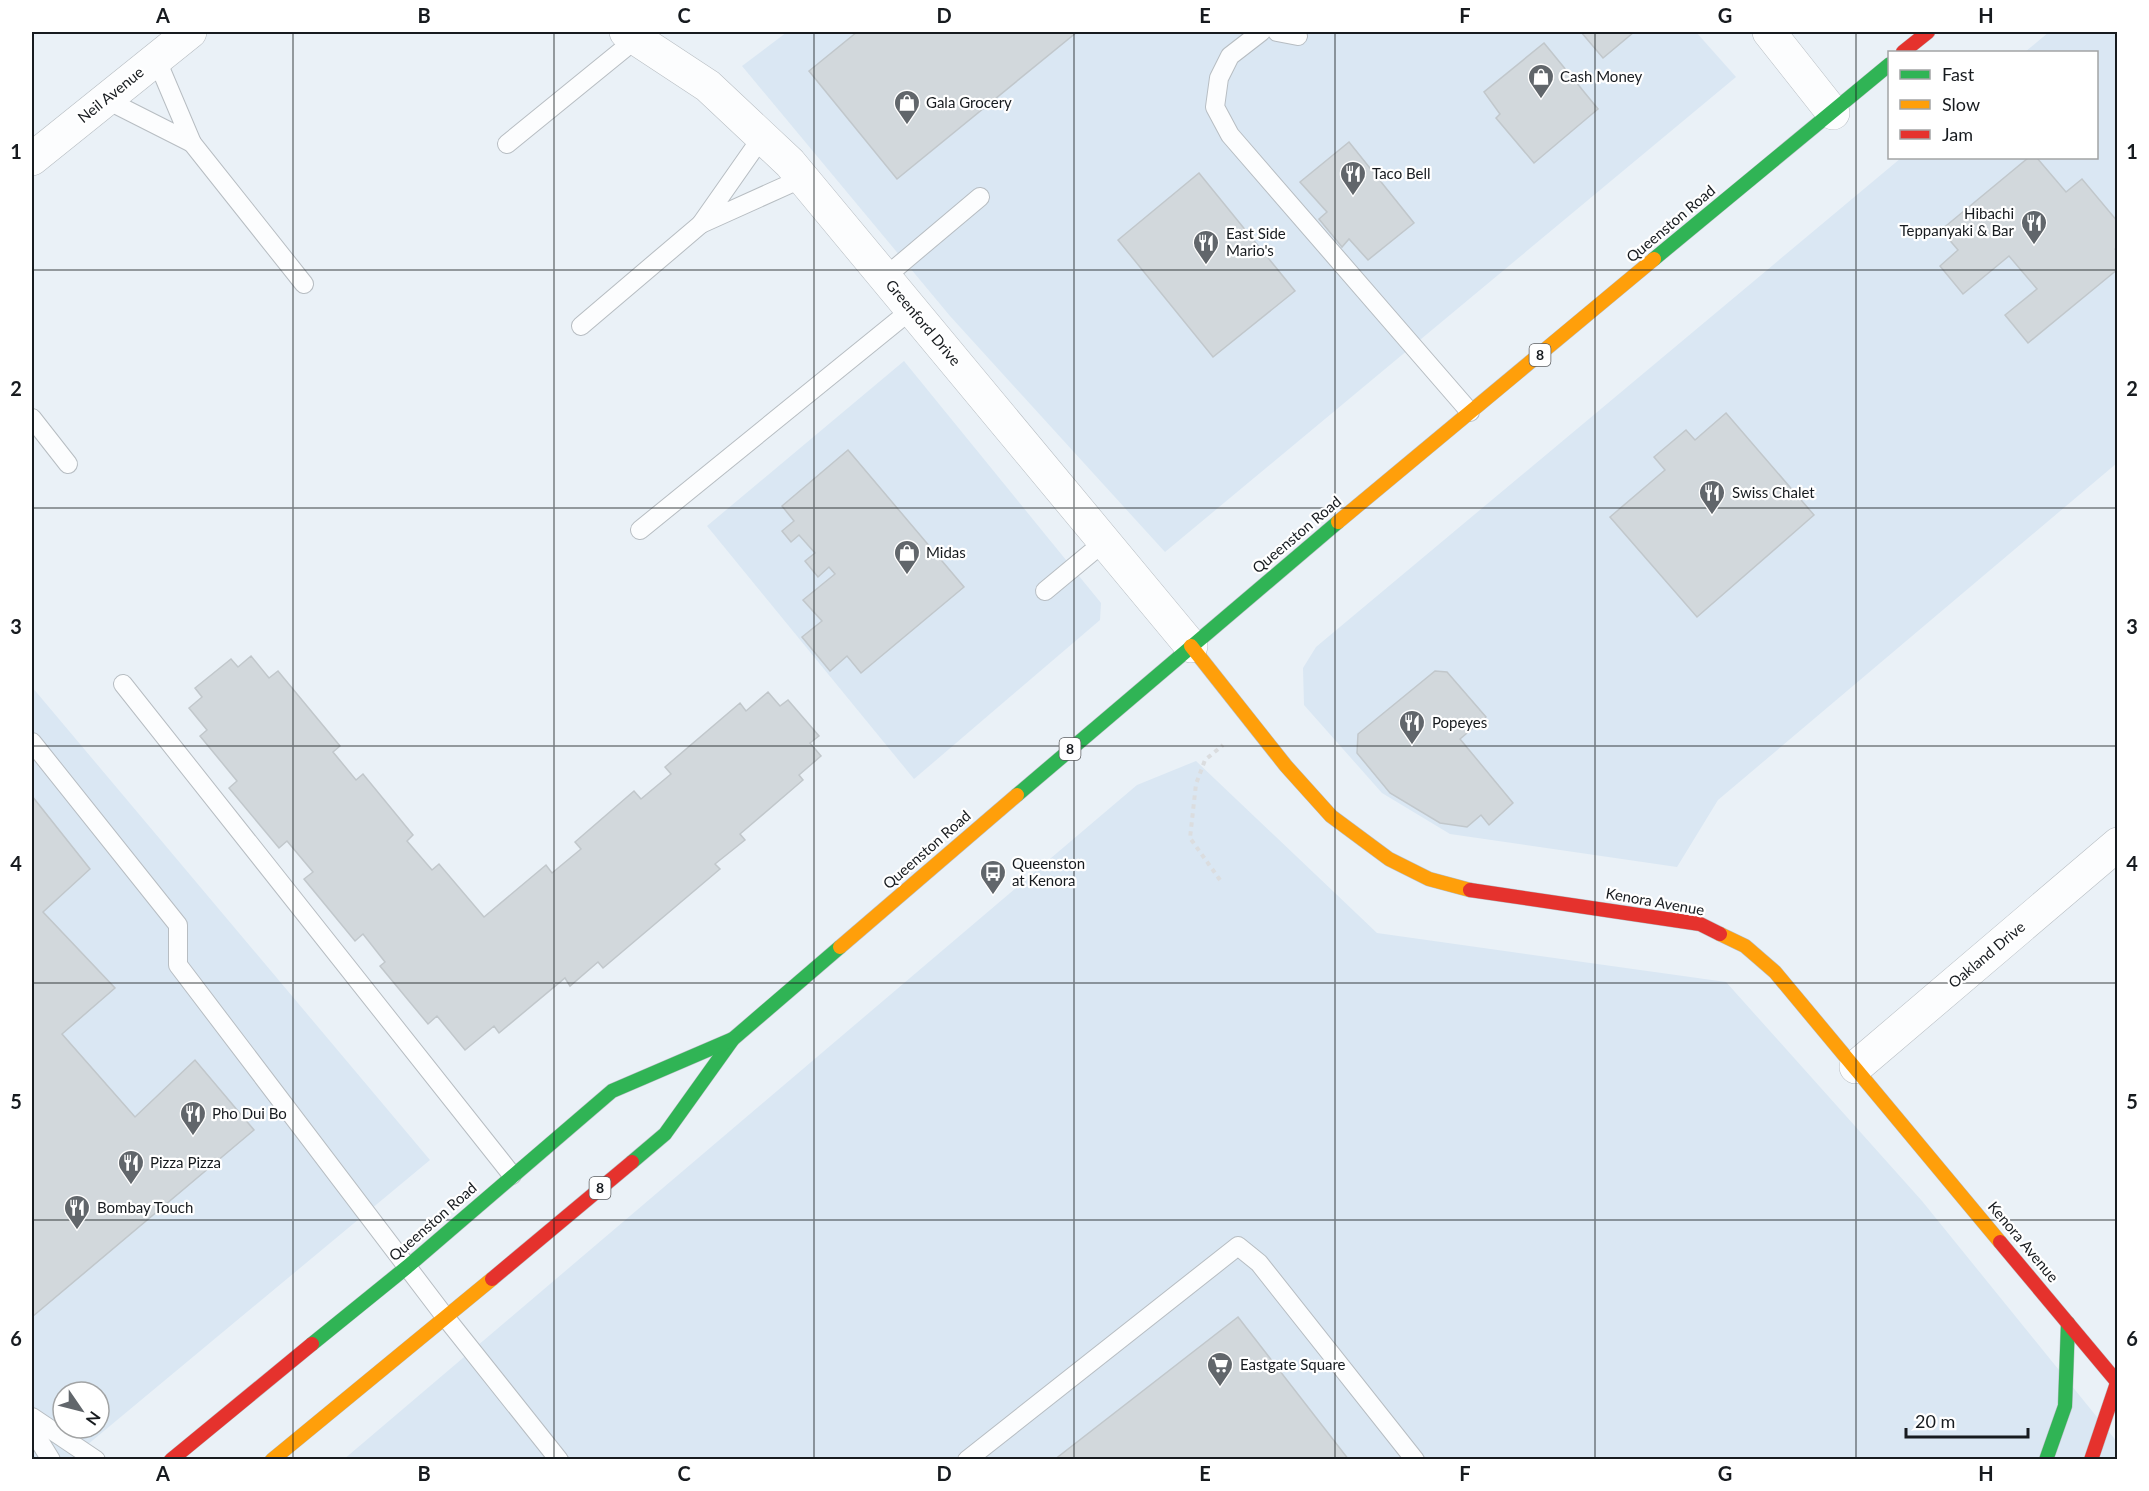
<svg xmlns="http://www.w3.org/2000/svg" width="2149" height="1491" viewBox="0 0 2149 1491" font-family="Lato,sans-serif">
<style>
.built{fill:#dae7f3;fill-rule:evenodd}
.building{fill:#d2d8dc;stroke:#c1c7cb;stroke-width:1.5}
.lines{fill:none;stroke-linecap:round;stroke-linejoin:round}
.lane-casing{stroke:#b7bdc2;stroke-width:20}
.street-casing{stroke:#b7bdc2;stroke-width:34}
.fast-casing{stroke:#b7bdc2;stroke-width:15}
.slow-casing{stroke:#b7bdc2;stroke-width:15}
.jam-casing{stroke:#b7bdc2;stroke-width:15}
.path{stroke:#dbdddf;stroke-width:4;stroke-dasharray:4.5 4.5;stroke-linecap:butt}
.lane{stroke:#fcfdfe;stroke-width:18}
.street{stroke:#fcfdfe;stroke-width:33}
.fast{stroke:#30b455;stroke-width:14}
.slow{stroke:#ff9f0a;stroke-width:14}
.jam{stroke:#e5322d;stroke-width:14}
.grid{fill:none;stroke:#171b1f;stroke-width:1.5;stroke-opacity:0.55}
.labels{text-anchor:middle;stroke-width:4.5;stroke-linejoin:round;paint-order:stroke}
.shield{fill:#fff;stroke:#5d5f62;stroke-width:1.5}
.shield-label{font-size:14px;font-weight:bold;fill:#171b1f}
.poi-label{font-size:15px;fill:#171b1f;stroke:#fff;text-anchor:start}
.street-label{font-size:15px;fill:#171b1f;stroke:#fff}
.neatline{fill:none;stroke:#171b1f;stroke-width:2}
.grid-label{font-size:20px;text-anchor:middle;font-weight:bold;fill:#171b1f}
</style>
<rect width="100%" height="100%" fill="#eaf1f7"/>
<g class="built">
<path d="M787,32H1696L1736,77L1165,552L950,316L742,66Z"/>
<path d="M2049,32H2117V463L1718,800L1677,867L1450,834L1382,793L1304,705L1303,668L1316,647L1901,158H2096V52H2025Z"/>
<path d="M904,361L1101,603L1100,620L914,779L707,526Z"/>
<path d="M32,687L430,1160L69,1460L32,1459ZM63,1392H99V1428H63Z"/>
<path d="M1196,761L1377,933L1726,982L1922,1201L2118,1443L2117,1460H343L1137,785Z"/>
</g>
<g class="building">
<path d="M857,32H1077L897,179L809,71Z"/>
<path d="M1581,32H1634L1603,58Z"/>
<path d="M1544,43L1598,109L1534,163L1496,118L1500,114L1484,92Z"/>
<path d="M1349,142L1414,223L1368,260L1349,239L1342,247L1319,219L1327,212L1300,182Z"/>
<path d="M2028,158H2037L2066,192L2082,179L2118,222V247L2115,249L2118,252V269L2028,343L2005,315L2037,289L2009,256L1963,294L1940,266L1958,250L1941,230Z"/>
<path d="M1199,173L1295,291L1213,357L1118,240Z"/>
<path d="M1726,413L1814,515L1697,617L1610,517L1665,470L1654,457L1686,430L1695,440Z"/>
<path d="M848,450L964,587L861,673L847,656L830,671L802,637L822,621L803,600L835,574L829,567L818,577L805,561L815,553L799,535L791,542L782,531L794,521L782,506Z"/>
<path d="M251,656L269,678L278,671L340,746L333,752L356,780L363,774L413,835L407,841L432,870L439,864L484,917L546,865L552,873L581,849L575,842L634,791L641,799L671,774L665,767L740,703L746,711L768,692L780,706L788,700L819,736L810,743L821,756L799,775L803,780L740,834L745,840L715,864L720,869L603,968L598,962L570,986L565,978L499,1033L494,1026L465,1050L437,1016L428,1024L380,966L385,962L363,934L355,941L304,879L313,872L287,841L279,848L229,788L237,781L200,736L207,730L189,708L202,697L195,688L231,659L238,667Z"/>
<path d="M1435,671L1447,672L1486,717L1460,739L1513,803L1489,825L1481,815L1467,827L1440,823L1390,793L1357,753L1358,734Z"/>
<path d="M32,796L90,869L43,912L115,988L62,1034L135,1117L195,1060L254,1130L32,1317Z"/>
<path d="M1238,1317L1349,1460H1054Z"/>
</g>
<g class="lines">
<defs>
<g id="lane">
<path d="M1261,32L1230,56L1219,78L1215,107L1230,135L1470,412"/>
<path d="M1277,32L1298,36"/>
<path d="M105,99L192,143L156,58"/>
<path d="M762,137L701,224L803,178"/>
<path d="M192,143L304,284"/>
<path d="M507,144L636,39"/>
<path d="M885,277L980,197"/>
<path d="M581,326L701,224"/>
<path d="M32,418L68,464"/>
<path d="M640,530L911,310"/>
<path d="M1045,591L1104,542"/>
<path d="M123,684L512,1175"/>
<path d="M32,742L178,925V965L446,1318L559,1460"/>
<path d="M32,1417L96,1460"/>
<path d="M32,1429L51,1460"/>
<path d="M967,1460L1238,1246L1259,1263L1415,1460"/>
</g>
<g id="street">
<path d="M626,32L708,86L790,163L1191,646"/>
<path d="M1769,32L1833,113"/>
<path d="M32,159L190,32"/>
<path d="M1856,1067L2118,844"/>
</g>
<g id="fast">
<path d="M1654,259L1890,64"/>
<path d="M1017,795L1338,522"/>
<path d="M632,1162L665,1134L733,1039L840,947"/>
<path d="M312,1344L407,1267L612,1091L733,1039"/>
<path d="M2046,1460L2065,1406L2068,1323"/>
</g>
<g id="slow">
<path d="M1338,522L1654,259"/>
<path d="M1191,646L1286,766L1331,816L1389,859L1429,879L1470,890"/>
<path d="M1720,934L1745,946L1775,972L2000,1242"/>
<path d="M840,947L1017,795"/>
<path d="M272,1460L492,1279"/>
</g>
<g id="jam">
<path d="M1903,52L1928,32"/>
<path d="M1470,890L1700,924L1720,934"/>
<path d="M2000,1242L2118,1383"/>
<path d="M492,1279L632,1162"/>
<path d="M171,1460L312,1344"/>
<path d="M2091,1460L2117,1383"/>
</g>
</defs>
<use href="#lane" class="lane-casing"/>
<use href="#street" class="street-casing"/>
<use href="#fast" class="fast-casing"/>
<use href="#slow" class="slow-casing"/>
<use href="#jam" class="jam-casing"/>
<path class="path" d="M1220,880L1190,838L1196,784L1205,760L1223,745"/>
<use href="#lane" class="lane"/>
<use href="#street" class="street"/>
<use href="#fast" class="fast"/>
<use href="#slow" class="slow"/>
<use href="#jam" class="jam"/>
</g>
<path class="grid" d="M293,32V1460M554,32V1460M814,32V1460M1074,32V1460M1335,32V1460M1595,32V1460M1856,32V1460M32,270H2118M32,508H2118M32,746H2118M32,983H2118M32,1220H2118"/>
<defs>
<symbol id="shop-pin" viewBox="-11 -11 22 30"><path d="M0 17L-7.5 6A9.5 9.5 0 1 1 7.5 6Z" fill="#61666b" stroke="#fff"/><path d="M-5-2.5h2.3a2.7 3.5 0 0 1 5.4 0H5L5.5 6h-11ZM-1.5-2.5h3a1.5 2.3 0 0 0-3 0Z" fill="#fff"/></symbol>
<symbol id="restaurant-pin" viewBox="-11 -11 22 30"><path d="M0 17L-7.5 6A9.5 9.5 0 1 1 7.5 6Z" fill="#61666b" stroke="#fff"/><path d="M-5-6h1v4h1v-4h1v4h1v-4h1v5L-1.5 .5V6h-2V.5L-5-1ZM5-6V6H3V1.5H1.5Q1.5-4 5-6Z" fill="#fff"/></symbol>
<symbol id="bus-pin" viewBox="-11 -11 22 30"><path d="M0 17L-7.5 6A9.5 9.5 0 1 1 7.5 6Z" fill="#61666b" stroke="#fff"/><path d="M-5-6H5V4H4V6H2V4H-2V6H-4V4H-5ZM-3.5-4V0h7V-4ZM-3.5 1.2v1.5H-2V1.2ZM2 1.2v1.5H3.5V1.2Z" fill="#fff"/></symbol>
<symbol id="supermarket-pin" viewBox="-11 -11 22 30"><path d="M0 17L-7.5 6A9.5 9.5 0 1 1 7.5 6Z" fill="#61666b" stroke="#fff"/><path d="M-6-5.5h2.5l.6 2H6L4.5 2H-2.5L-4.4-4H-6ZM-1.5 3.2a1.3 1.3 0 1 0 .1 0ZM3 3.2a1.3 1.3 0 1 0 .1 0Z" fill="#fff"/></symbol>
</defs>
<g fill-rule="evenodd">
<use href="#shop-pin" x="1526" y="62" width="30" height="40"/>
<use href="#shop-pin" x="892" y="88" width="30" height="40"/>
<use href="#restaurant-pin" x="1338" y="159" width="30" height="40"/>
<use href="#restaurant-pin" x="2019" y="208" width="30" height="40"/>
<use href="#restaurant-pin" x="1191" y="228" width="30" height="40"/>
<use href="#restaurant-pin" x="1697" y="478" width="30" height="40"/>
<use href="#shop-pin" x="892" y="538" width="30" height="40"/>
<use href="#restaurant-pin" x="1397" y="708" width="30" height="40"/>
<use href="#bus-pin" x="978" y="858" width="30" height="40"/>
<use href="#restaurant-pin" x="178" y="1099" width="30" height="40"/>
<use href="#restaurant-pin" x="116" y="1148" width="30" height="40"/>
<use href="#restaurant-pin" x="62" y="1193" width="30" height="40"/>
<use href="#supermarket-pin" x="1205" y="1350" width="30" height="40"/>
</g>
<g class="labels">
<g class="shield">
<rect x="1529.5" y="344" width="21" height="22" rx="4.5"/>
<rect x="1059.5" y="738" width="21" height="22" rx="4.5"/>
<rect x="589.5" y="1177" width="21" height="22" rx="4.5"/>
</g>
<g class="shield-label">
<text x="1540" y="360">8</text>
<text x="1070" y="754">8</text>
<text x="600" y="1193">8</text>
</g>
<g class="poi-label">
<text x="1560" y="82">Cash Money</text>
<text x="926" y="108">Gala Grocery</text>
<text x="1372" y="179">Taco Bell</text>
<text x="2014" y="219" text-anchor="end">Hibachi<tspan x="2014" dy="17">Teppanyaki &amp; Bar</tspan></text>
<text x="1226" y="239">East Side<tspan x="1226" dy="17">Mario's</tspan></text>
<text x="1732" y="498">Swiss Chalet</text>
<text x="926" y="558">Midas</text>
<text x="1432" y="728">Popeyes</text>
<text x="1012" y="869">Queenston<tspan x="1012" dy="17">at Kenora</tspan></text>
<text x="212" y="1119">Pho Dui Bo</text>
<text x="150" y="1168">Pizza Pizza</text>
<text x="97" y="1213">Bombay Touch</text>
<text x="1240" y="1370">Eastgate Square</text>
</g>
<g class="street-label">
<text transform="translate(111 95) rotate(-39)" y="5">Neil Avenue</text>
<text transform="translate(1671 224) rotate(-40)" y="5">Queenston Road</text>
<text transform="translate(923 323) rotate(50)" y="5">Greenford Drive</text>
<text transform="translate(1297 535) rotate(-40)" y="5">Queenston Road</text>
<text transform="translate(927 850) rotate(-41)" y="5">Queenston Road</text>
<text transform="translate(1655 902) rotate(10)" y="5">Kenora Avenue</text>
<text transform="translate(1987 955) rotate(-40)" y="5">Oakland Drive</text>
<text transform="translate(433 1222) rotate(-41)" y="5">Queenston Road</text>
<text transform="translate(2023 1242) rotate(50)" y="5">Kenora Avenue</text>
</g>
</g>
<rect width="2149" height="1491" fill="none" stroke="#ffffff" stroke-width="66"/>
<rect x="1888" y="51" width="210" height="108" fill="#ffffff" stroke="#a2a4a5" stroke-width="1.5"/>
<rect x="1900" y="70" width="30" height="9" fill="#30b455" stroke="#a2a4a5" stroke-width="1.5"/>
<text x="1942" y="81" font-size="18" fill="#171b1f">Fast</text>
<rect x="1900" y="100" width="30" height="9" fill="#ff9f0a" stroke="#a2a4a5" stroke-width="1.5"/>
<text x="1942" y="111" font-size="18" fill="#171b1f">Slow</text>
<rect x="1900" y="130" width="30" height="9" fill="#e5322d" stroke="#a2a4a5" stroke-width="1.5"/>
<text x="1942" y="141" font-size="18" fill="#171b1f">Jam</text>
<g transform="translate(81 1410) rotate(125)"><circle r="28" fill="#ffffff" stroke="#a2a4a5" stroke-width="1.5"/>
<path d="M0-4.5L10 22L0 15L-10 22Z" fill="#61666b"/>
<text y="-9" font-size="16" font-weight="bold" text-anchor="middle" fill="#171b1f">N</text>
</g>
<path d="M1906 1428v9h122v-9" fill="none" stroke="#171b1f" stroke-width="3"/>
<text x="1915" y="1428" font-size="18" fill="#171b1f" stroke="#ffffff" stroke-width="4.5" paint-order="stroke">20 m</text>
<rect x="33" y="33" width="2083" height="1425" class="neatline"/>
<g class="grid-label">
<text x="163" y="23">A</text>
<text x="424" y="23">B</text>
<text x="684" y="23">C</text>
<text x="944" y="23">D</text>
<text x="1205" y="23">E</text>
<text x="1465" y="23">F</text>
<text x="1725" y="23">G</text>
<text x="1986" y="23">H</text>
<text x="16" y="159">1</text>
<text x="2132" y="159">1</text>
<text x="16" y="396">2</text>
<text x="2132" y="396">2</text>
<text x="16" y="634">3</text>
<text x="2132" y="634">3</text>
<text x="16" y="871">4</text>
<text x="2132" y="871">4</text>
<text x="16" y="1109">5</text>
<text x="2132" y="1109">5</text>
<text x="16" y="1346">6</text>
<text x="2132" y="1346">6</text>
<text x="163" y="1481">A</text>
<text x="424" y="1481">B</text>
<text x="684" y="1481">C</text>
<text x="944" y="1481">D</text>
<text x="1205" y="1481">E</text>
<text x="1465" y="1481">F</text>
<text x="1725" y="1481">G</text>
<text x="1986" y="1481">H</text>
</g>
</svg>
